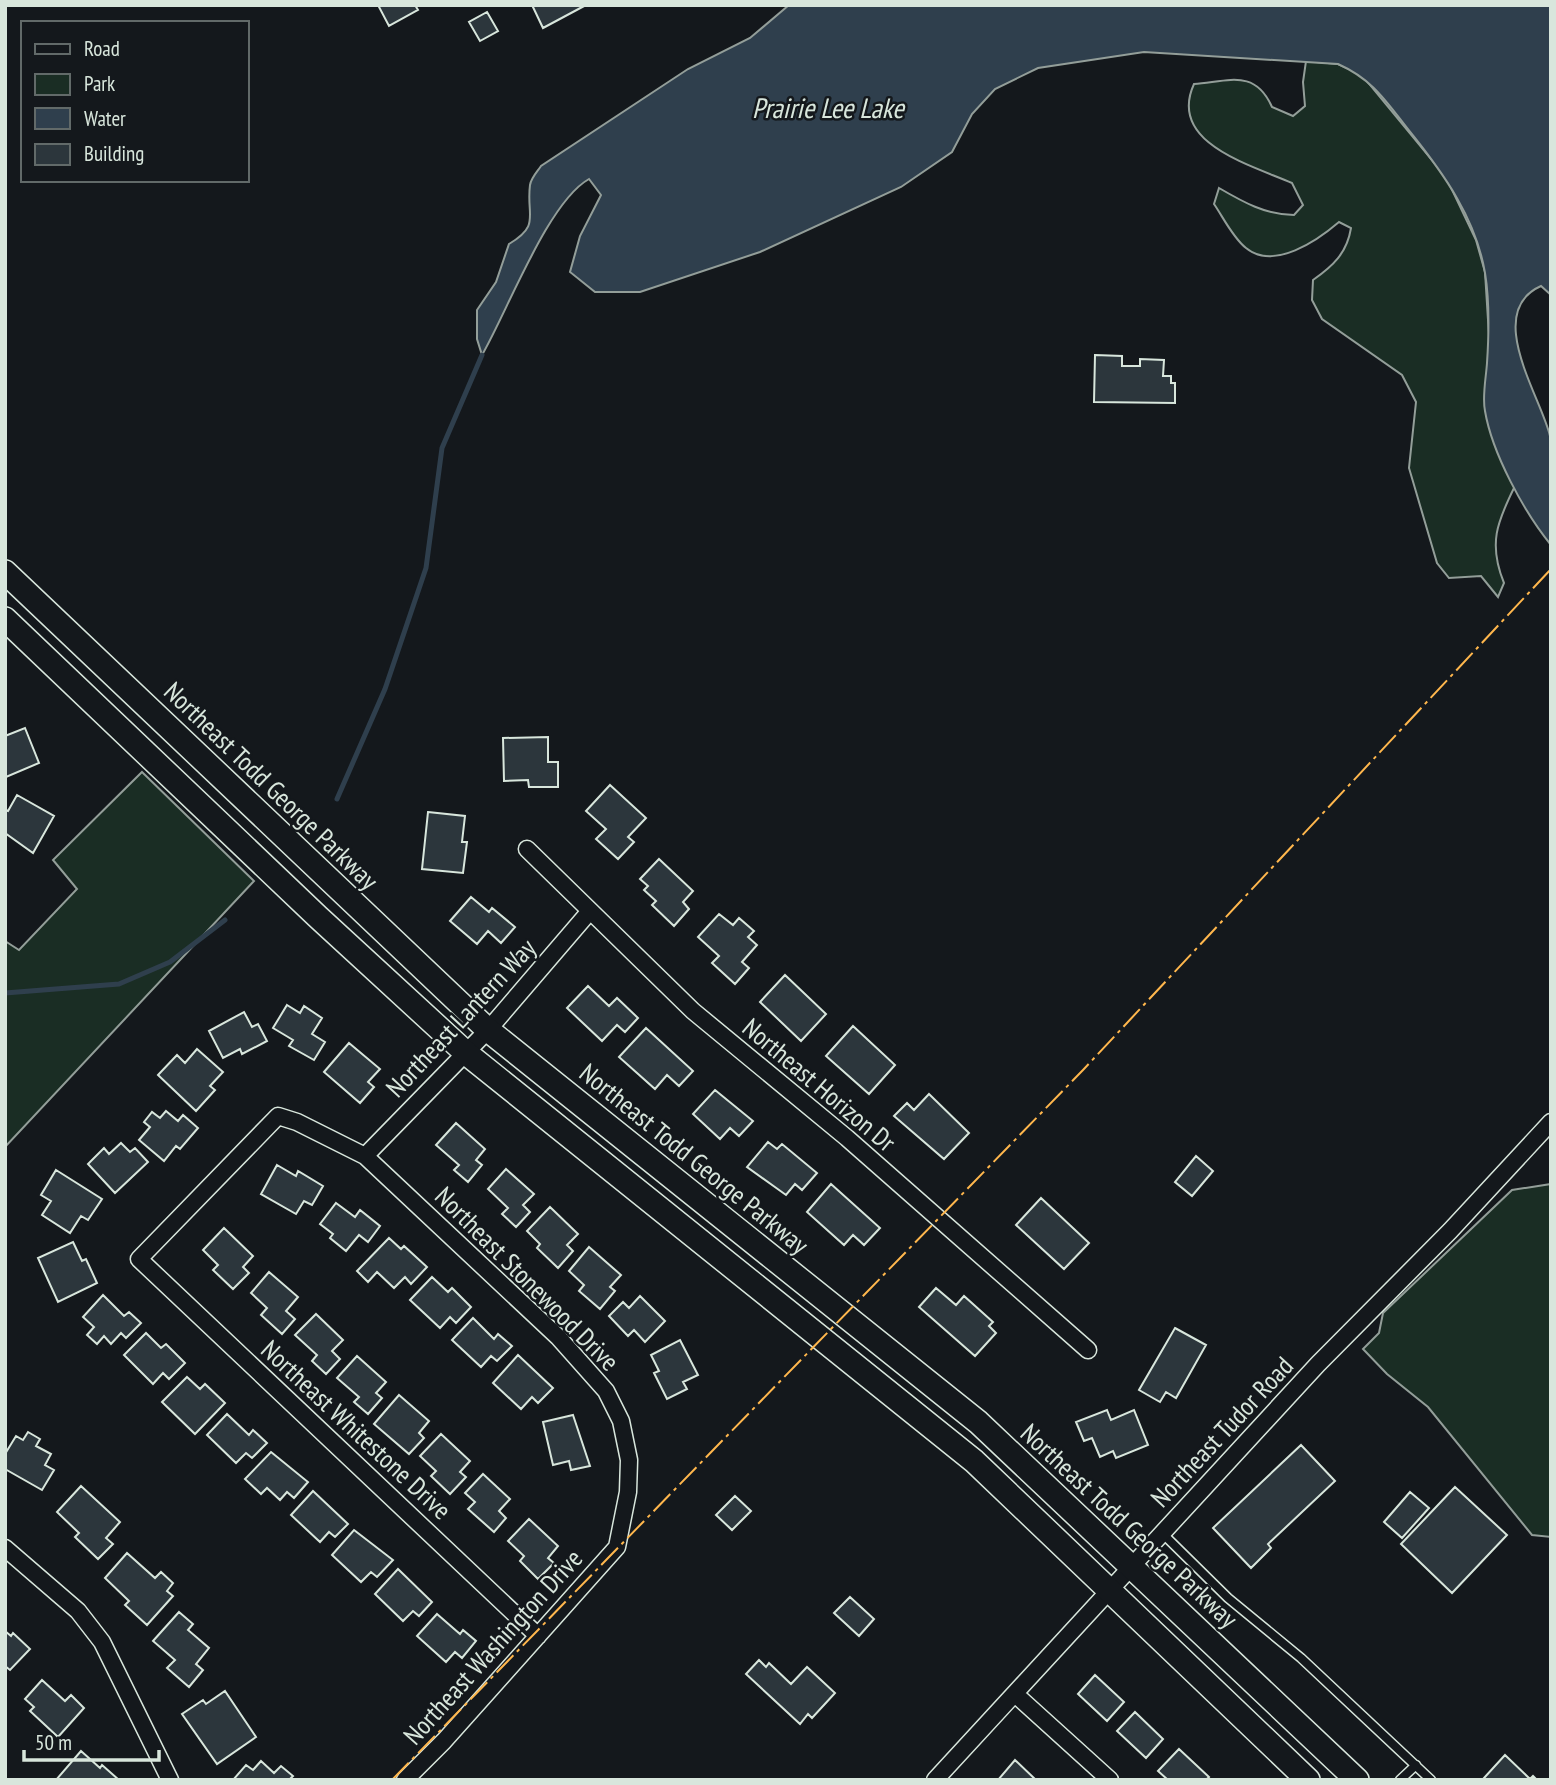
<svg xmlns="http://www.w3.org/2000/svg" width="1556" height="1785" font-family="'PT Sans Narrow',sans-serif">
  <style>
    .green { fill: #1a2d24; stroke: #939e99; stroke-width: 2 }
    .water { fill: #2f3f4d; stroke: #939e99; stroke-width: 2 }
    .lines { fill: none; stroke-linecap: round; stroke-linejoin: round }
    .stream { stroke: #2f3f4d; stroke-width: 5 }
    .building { fill: #2c363c; stroke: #d8e6dc; stroke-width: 2 }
    .lane-casing { stroke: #d8e6dc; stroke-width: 11 }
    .street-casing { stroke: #d8e6dc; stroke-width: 19 }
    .secondary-casing { stroke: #d8e6dc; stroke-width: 26 }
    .lane { stroke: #14181c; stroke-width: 8 }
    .street { stroke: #14181c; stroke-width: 16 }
    .secondary { stroke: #14181c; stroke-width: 23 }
    .power { stroke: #ffb74d; stroke-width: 2; stroke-dasharray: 24 5 3.5 5; stroke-linecap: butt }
    .labels { text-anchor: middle; stroke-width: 5; stroke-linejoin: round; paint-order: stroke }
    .street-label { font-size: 26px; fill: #d8e6dc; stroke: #14181c }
    .water-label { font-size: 28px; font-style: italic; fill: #d8e6dc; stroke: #14181c }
  </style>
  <rect width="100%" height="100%" fill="#14181c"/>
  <path class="green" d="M1306 61 1338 64 1362 75 1446 177 1476 240 1485 272 1496 448 1515 486C1497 522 1488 544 1504 583L1498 597 1481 576 1449 578 1437 563 1409 468 1416 402 1402 375 1322 319 1312 300 1313 280C1333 266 1347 253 1351 228L1339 222C1318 240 1274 271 1246 248 1233 238 1223 217 1214 204L1219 188C1243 202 1266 215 1294 215L1303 205 1292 183C1251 165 1167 143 1194 84 1230 81 1255 69 1272 107L1293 116 1305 106 1303 82Z
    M142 772 254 881 5 1147V941L19 950 77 889 53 860Z
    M1551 1184V1537L1532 1535 1428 1407 1387 1374 1363 1349 1379 1333 1383 1313 1512 1190Z"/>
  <path class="water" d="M789 5H1551V295L1541 286C1483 312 1541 397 1550 436 1556 464 1551 515 1551 545 1524 512 1492 453 1485 411 1482 397 1486 378 1487 363 1489 333 1490 303 1485 273 1476 219 1444 174 1411 133 1387 103 1374 80 1338 64L1144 52 1038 68 995 89 972 114 952 152 901 187 760 252 640 292H595L570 272 580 236 601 195 589 179C548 202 508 310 482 355L477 339V310L496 282 509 244C541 225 526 216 530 185 531 178 537 172 541 166L688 69 750 38Z"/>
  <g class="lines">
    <path class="stream" d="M337 799 385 689 426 568 442 448 482 355
      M5 993 119 984 170 962 225 920"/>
  </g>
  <path class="building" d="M378 5H415L418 10 389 26Z
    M532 5H586L543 28Z
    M487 12 498 31 480 41 469 22Z
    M1095 355 1122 356V366H1140V359L1164 360 1163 376H1171V383H1175V403L1094 402Z
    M25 728 39 763 6 777 5 736Z
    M548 737V762H558V787H529L528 780 504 781 503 738Z
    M610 785 646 818 628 837 634 842 618 859 596 839 606 829 586 811Z
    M17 795 54 816 33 853 5 833V810L8 811Z
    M428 812 465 816 462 842H467L463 873 422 869Z
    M659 859 693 891 683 902 689 909 674 926 652 905 656 901 644 890 648 886 640 879Z
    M471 897 489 912 492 908 515 927 501 943 488 931 477 944 450 921Z
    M719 914 733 925 739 918 754 931 748 937 757 945 742 962 749 968 735 984 712 963 719 956 698 937Z
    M785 975 826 1014 801 1041 760 1002Z
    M588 986 609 1006 617 998 638 1018 625 1032 617 1025 602 1041 567 1008Z
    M287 1005 300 1013 304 1006 322 1018 312 1034 325 1042 314 1060 289 1046 293 1040 273 1028Z
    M244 1012 252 1027 258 1024 267 1041 242 1054 240 1049 223 1058 209 1031Z
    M853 1026 895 1065 869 1094 826 1056Z
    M646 1028 693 1071 679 1086 667 1075 655 1089 619 1057Z
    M349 1043 380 1069 368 1082 374 1087 360 1103 324 1072Z
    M197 1049 223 1072 210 1086 215 1090 196 1111 158 1075 177 1055 185 1063Z
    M715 1090 753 1121 739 1136 730 1128 720 1139 693 1114Z
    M929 1094 969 1133 944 1159 894 1116 907 1103 914 1110Z
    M166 1111 178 1121 183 1115 198 1128 180 1149 176 1146 164 1161 139 1140 150 1127 144 1122 152 1112 160 1118Z
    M456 1123 485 1149 476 1160 482 1165 468 1182 454 1170 459 1165 436 1145Z
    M768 1142 777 1149 782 1144 817 1173 802 1190 795 1184 786 1195 747 1167Z
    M121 1143 130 1152 135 1148 148 1162 115 1193 88 1164 104 1148 109 1154Z
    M1196 1156 1213 1171 1192 1196 1175 1182Z
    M277 1165 296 1176 298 1171 323 1186 312 1205 304 1201 296 1214 261 1194Z
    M506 1169 534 1194 523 1205 530 1212 516 1227 502 1214 508 1208 488 1189Z
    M56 1170 102 1199 88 1220 81 1216 70 1233 42 1215 51 1201 41 1195Z
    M831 1184 880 1228 864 1245 853 1235 844 1245 807 1212Z
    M1041 1198 1089 1243 1064 1269 1016 1225Z
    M336 1203 355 1217 360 1210 380 1226 368 1242 359 1235 346 1251 330 1238 333 1234 320 1224Z
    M550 1207 578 1234 567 1245 573 1251 558 1268 537 1248 540 1244 527 1231Z
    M224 1228 253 1256 243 1267 249 1273 233 1289 213 1270 218 1265 203 1250Z
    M389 1238 401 1249 404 1246 427 1267 411 1284 405 1277 394 1288 377 1272 368 1282 357 1271Z
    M73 1242 82 1261 86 1259 97 1283 58 1302 38 1258Z
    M589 1247 621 1275 610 1287 615 1291 600 1309 579 1291 584 1285 569 1271Z
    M269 1272 298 1297 286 1311 295 1319 282 1334 261 1315 267 1308 251 1293Z
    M432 1277 448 1292 452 1288 471 1307 456 1323 450 1317 440 1328 410 1300Z
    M936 1288 956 1305 964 1296 993 1322 989 1326 996 1333 975 1356 919 1307Z
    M103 1295 124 1316 129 1312 141 1323 126 1338 121 1333 111 1344 104 1336 97 1344 87 1335 94 1327 83 1317Z
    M640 1296 665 1321 645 1342 634 1330 628 1336 609 1316 623 1302 629 1308Z
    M316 1314 343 1340 332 1351 340 1359 326 1374 312 1361 317 1355 295 1335Z
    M473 1318 494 1339 498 1334 512 1346 497 1361 491 1356 481 1367 452 1340Z
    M1175 1328 1206 1345 1176 1398 1166 1392 1160 1402 1139 1390Z
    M146 1333 161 1348 166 1344 185 1363 169 1379 163 1373 153 1384 124 1355Z
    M680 1340 698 1375 683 1382 687 1389 667 1399 654 1373 659 1371 651 1355Z
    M518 1355 553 1388 538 1403 532 1397 521 1409 493 1383Z
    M357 1356 386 1382 376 1393 382 1398 368 1414 354 1402 359 1397 337 1378Z
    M187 1377 200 1389 205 1384 225 1403 195 1434 162 1402Z
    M399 1395 429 1421 419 1433 424 1438 409 1454 374 1424Z
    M1107 1410 1111 1420 1134 1410 1148 1445 1116 1458 1113 1451 1100 1457 1092 1438 1084 1441 1076 1422Z
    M227 1414 249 1435 253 1430 267 1443 252 1458 246 1453 236 1463 207 1435Z
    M573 1415 590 1466 571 1470 569 1461 553 1465 543 1422Z
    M28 1432 40 1439 36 1446 51 1454 45 1465 54 1470 42 1490 5 1469V1454L16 1436 23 1440Z
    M441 1434 470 1461 460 1472 466 1477 450 1494 431 1476 436 1471 420 1456Z
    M1301 1445 1335 1481 1268 1544 1271 1548 1251 1568 1213 1528Z
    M271 1452 308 1482 294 1498 287 1492 280 1500 267 1488 261 1494 245 1479Z
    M483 1474 510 1499 499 1511 506 1518 494 1532 468 1509 475 1502 465 1493Z
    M81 1486 120 1522 106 1538 113 1544 98 1559 75 1537 79 1533 57 1512Z
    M1455 1487 1507 1535 1452 1593 1401 1544Z
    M313 1491 348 1524 335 1537 329 1532 320 1542 291 1515Z
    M1410 1492 1429 1508 1402 1538 1384 1522Z
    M735 1496 751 1511 732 1530 716 1515Z
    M529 1519 558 1546 548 1558 554 1563 538 1579 520 1561 524 1556 508 1541Z
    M354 1530 393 1560 377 1577 371 1572 361 1582 332 1555Z
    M127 1553 155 1578 161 1572 173 1583 167 1591 173 1596 147 1625 125 1605 129 1601 105 1578Z
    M398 1569 432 1602 419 1616 413 1611 403 1621 375 1594Z
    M850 1597 874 1619 859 1636 834 1613Z
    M179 1612 193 1624 188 1630 209 1648 196 1664 203 1670 189 1687 167 1668 175 1660 153 1641Z
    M437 1614 460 1634 463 1630 476 1641 462 1658 455 1652 446 1662 417 1636Z
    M5 1631 11 1636 13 1633 30 1649 10 1670 5 1666Z
    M759 1660 766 1667 769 1663 791 1684 807 1667 835 1693 812 1718 808 1714 800 1724 746 1674Z
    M1095 1675 1124 1702 1107 1721 1078 1694Z
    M42 1680 65 1701 71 1695 84 1708 58 1737 30 1711 34 1707 25 1699Z
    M225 1691 256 1737 217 1764 182 1714 203 1700 206 1704Z
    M1135 1712 1163 1739 1146 1758 1117 1731Z
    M1179 1749 1209 1777 1206 1780H1168L1158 1771Z
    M81 1751 100 1768 102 1765 119 1780H56Z
    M1505 1755 1530 1779 1533 1776 1537 1780H1486L1484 1778Z
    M1015 1760 1036 1780H998Z
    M261 1761 274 1773 281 1766 293 1776 289 1780H233L246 1765 253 1770Z"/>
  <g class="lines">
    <defs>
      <path id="lane" d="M1162 1533 1228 1598 1301 1658 1431 1780
        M1400 1780 1416 1765"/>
      <path id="street" d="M527 849 693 1011 847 1138 1088 1350
        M365 1156 488 1030 590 911
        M5 1548 78 1611 102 1642 170 1780
        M1015 1694 1110 1780
        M405 1780 444 1741 617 1547 628 1492 629 1460 621 1421 606 1391 558 1337 365 1156 297 1122 278 1116 139 1259 538 1636
        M935 1780 1318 1364 1450 1231 1551 1122"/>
      <path id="secondary" d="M5 572 488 1030 978 1422 1357 1780
        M5 619 318 917 466 1053 974 1461 1308 1780"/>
    </defs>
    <use href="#lane" class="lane-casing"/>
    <use href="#street" class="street-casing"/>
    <use href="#secondary" class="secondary-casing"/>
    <use href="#lane" class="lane"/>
    <use href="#street" class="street"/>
    <use href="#secondary" class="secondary"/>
    <path class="power" d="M392 1780 1083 1070 1551 569"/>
  </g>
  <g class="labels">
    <g class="street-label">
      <text transform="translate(271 786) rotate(44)" y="9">Northeast Todd George Parkway</text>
      <text transform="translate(461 1018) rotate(-47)" y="9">Northeast Lantern Way</text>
      <text transform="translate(819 1085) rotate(40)" y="9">Northeast Horizon Dr</text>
      <text transform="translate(694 1159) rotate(39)" y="9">Northeast Todd George Parkway</text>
      <text transform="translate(527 1279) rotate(45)" y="9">Northeast Stonewood Drive</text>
      <text transform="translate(356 1430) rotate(43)" y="9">Northeast Whitestone Drive</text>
      <text transform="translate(1222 1432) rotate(-47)" y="9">Northeast Tudor Road</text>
      <text transform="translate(1129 1526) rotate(43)" y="9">Northeast Todd George Parkway</text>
      <text transform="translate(493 1647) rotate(-48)" y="9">Northeast Washington Drive</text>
    </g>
    <g class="water-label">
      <text x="828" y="118">Prairie Lee Lake</text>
    </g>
  </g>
  <rect width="1556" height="1785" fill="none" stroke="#d8e6dc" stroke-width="14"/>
  <rect x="21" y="21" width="228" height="161" fill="#14181c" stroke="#626a69" stroke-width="2"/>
  <rect x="35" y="44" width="35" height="10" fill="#14181c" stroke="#626a69" stroke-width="2"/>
  <text x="84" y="56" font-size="21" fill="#d8e6dc">Road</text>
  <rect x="35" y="74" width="35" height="21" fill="#1a2d24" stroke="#626a69" stroke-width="2"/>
  <text x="84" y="91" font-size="21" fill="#d8e6dc">Park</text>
  <rect x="35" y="108" width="35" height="21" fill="#2f3f4d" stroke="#626a69" stroke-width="2"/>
  <text x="84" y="126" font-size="21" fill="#d8e6dc">Water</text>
  <rect x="35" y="144" width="35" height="21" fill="#2c363c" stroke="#626a69" stroke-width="2"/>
  <text x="84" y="161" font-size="21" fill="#d8e6dc">Building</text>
  <path d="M24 1750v10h135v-10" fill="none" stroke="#d8e6dc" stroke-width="3.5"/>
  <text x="35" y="1750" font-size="21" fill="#d8e6dc" stroke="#14181c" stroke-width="5" paint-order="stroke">50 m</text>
</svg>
